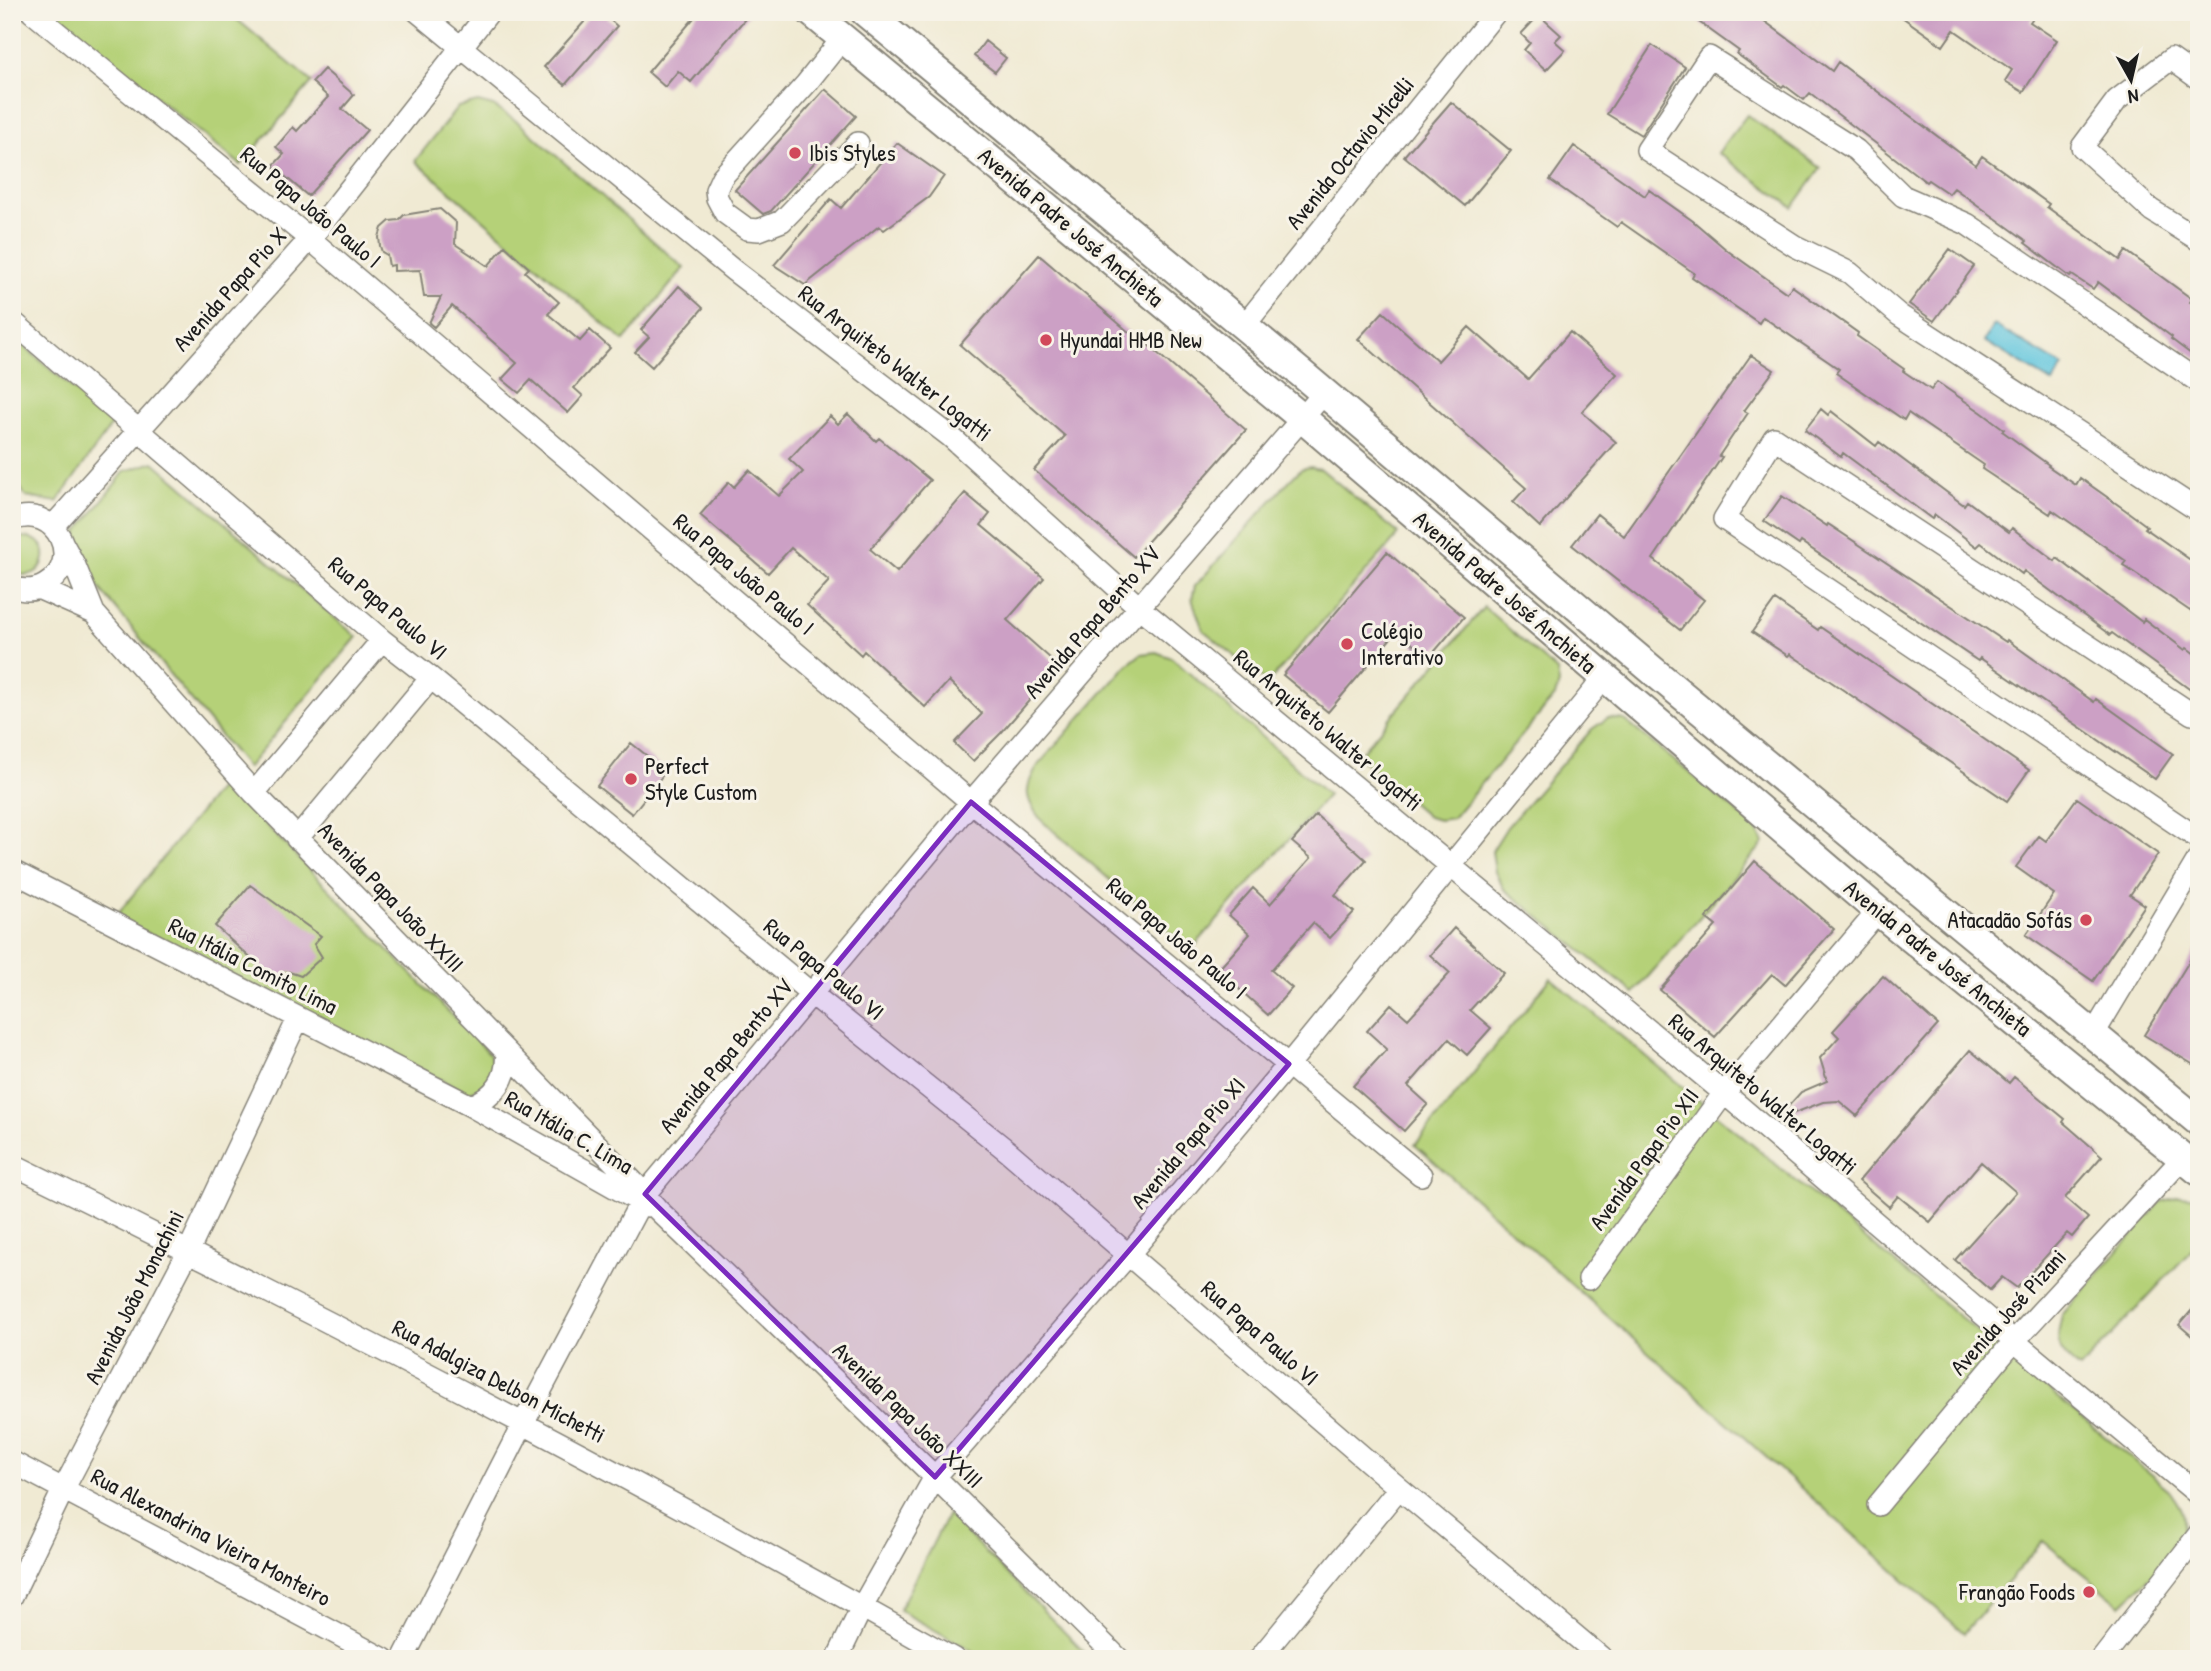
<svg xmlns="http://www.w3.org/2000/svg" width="2211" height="1671" font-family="'Patrick Hand',sans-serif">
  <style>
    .green { fill: #b5d178; stroke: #68764a; stroke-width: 2 }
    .water { fill: #61c6de; stroke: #3e717d; stroke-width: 2 }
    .building { fill: #cca0c5 }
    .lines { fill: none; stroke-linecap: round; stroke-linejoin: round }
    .minor-casing { stroke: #868378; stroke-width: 24 }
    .major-casing { stroke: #868378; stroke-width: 32 }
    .minor { stroke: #fff; stroke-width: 21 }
    .major { stroke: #fff; stroke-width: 28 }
    .marked { fill: #7b2cbf; fill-opacity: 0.2; stroke: #7b2cbf; stroke-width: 5; stroke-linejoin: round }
    .poi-dot { fill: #d1495b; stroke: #f7f3e8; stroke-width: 2.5 }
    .labels { text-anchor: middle; stroke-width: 6; stroke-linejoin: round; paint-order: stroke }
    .poi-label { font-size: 23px; fill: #1c1c1c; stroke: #f7f3e8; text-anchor: start }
    .street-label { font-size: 23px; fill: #1c1c1c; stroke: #f7f3e8 }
  </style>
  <rect width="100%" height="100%" fill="#f7f3e8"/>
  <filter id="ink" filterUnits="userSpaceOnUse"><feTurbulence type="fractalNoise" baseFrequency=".0143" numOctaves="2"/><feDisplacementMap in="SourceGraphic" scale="14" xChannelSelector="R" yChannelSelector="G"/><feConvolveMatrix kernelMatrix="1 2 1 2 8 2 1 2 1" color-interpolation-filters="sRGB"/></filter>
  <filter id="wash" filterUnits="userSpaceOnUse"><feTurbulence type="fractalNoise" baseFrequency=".00686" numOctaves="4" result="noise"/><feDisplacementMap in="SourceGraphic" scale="28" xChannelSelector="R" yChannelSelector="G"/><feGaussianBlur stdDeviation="1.57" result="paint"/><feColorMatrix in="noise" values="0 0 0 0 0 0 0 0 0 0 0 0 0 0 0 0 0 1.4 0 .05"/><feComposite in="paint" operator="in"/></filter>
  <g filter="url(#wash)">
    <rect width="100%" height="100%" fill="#f0ead3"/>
    <path class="green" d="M56 12H228L312 82 241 165 142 86Z
      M478 102 493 106 518 122 684 268 624 341 415 161 458 107Z
      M1747 115 1821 168 1793 207 1718 153Z
      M12 336 113 423 57 502 26 497 12 474Z
      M154 462 357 637 247 768 80 565 73 538 125 471Z
      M1310 467 1321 469 1398 533 1394 540 1268 683 1203 630 1192 599 1195 586 1289 481 1301 469Z
      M23 537C59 538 45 589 12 571V541Z
      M1484 607 1557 671 1559 684 1555 696 1453 818 1439 820 1428 817 1358 756Z
      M1156 652 1172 658 1328 795 1191 950 1042 821C1024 799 1023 788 1039 764L1127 665 1141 654Z
      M1608 718 1624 720 1680 765 1754 826 1764 843 1634 993 1504 889 1495 872 1492 851 1507 827 1592 729Z
      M224 782 490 1054C495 1073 487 1089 467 1093L115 917Z
      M1551 978 2168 1489C2173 1497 2180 1505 2182 1513 2192 1545 2141 1585 2121 1605L2043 1541 1964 1633 1415 1145Z
      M2179 1196 2199 1198V1242L2080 1369C2056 1350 2055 1344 2062 1315L2161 1202Z
      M948 1514 1091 1659H987L899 1610Z"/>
    <path class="water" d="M1994 325 2063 366 2053 383 1984 341Z"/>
    <g id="blocks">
      <path class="building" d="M593 12H601L617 26 565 85 544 67Z
        M699 12H751L691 82 678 71 665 87 648 72Z
        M1685 12H1752L1832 71 1838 62 1976 165 1982 156 2049 204 2047 207 2120 260 2126 251 2192 299 2190 302 2199 308V360L2171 339 2172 337 2098 282 2093 289 2072 275 2070 277 2025 243 2027 241 1954 188 1949 194 1928 180 1926 182 1810 93 1804 100 1784 85 1782 87 1737 54 1739 51Z
        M1895 12H2037L2030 22 2057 40 2023 92 2005 81 2012 70 1954 30 1943 46Z
        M1539 15 1561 35 1555 41 1565 50 1546 70 1524 50 1530 43 1521 34Z
        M985 41 1006 58 995 72 974 56Z
        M1652 45 1685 67 1641 135 1607 114Z
        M324 69 354 95 342 109 367 130 308 196 273 166 284 154 276 147 293 127 297 131 328 97 312 82Z
        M825 89 856 116 771 211 763 214 735 190Z
        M1451 102 1511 151 1465 206 1404 156Z
        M897 143 944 176 929 197 884 230 879 226 805 285 774 265 831 199 841 208Z
        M1574 146 1645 196 1649 190 1693 221 1728 251 1787 293 1792 286 1858 333 1857 336 1904 369 1903 371 1931 390 1937 382 1981 412 2004 429 2002 431 2049 465 2048 466 2076 485 2080 478 2124 509 2147 526 2145 528 2199 566V614L2192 609 2190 611 2123 565 2126 561 2052 510 2050 514 1982 469 1984 465 1908 413 1904 420 1836 373 1839 369 1763 317 1759 323 1692 277 1694 273 1621 222 1617 227 1550 180Z
        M440 209 456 223 455 244 488 266 505 246 529 268 525 272 559 302 548 314 580 341 590 330 610 348 574 388 583 396 568 413 531 380 519 393 502 379 517 363 452 306 434 327 429 323 441 297H424L420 270 394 271V265L389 266 387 255 382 252 380 246 379 237 382 228 390 221 399 220 404 215Z
        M1950 249 1974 266 1934 321 1909 304Z
        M1039 255 1145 346 1147 344 1246 430 1134 557 1034 470 1065 436 960 345Z
        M679 286 703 308 652 367 635 352 649 337 641 330Z
        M1383 312 1438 361 1469 327 1528 379 1570 332 1617 374 1582 412 1616 442 1540 527 1513 502 1526 488 1358 339Z
        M1751 355 1774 370 1744 411 1748 413 1719 456 1722 457 1653 559 1704 600 1680 630 1572 545 1597 514 1624 536Z
        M1821 409 1828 415 1831 411 1876 446 1879 442 1957 500 1964 505 1967 501 2009 532 2012 528 2055 561 2057 558 2142 622 2144 619 2185 650 2187 648 2199 657V696L2112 633 2110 635 2024 571 2022 574 1981 543 1977 547 1935 515 1932 519 1843 453 1841 457 1805 430Z
        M848 414 876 441 879 438 930 480 870 549 897 572 965 493 990 514 981 525 1044 578 1007 620 1059 666 1001 733 973 761 954 743 982 714 949 681 925 707 864 651 861 655 807 605 829 581 791 548 768 573 700 515 729 482 734 487 749 470 779 496 803 472 789 459 830 416 838 424Z
        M1782 496 1827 526 1828 524 2006 642 2007 640 2094 702 2096 699 2173 754 2155 779 1980 658 1978 661 1801 542 1799 545 1764 521Z
        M1387 552 1464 617 1429 658 1397 631 1328 712 1283 675Z
        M1775 600 1818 630 1820 627 2029 770 2007 801 1790 654 1788 656 1752 632Z
        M631 743 666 771 632 814 597 786Z
        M2077 798 2158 854 2130 895 2145 905 2093 981 2026 935 2054 894 2016 867 2039 836 2046 841Z
        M1316 815 1366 860 1335 895 1354 912 1330 938 1313 923 1271 970 1292 988 1268 1015 1218 970 1250 934 1229 915 1253 888 1270 904 1311 858 1292 842Z
        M1755 861 1834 929 1785 985 1772 974 1715 1037 1660 990 1716 926 1706 918Z
        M250 885 321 936 314 944 322 957 301 976 289 972 279 984 215 926Z
        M1454 928 1504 973 1470 1010 1491 1028 1467 1055 1449 1039 1408 1086 1428 1104 1404 1131 1353 1086 1387 1049 1367 1031 1391 1004 1408 1019 1450 973 1430 955Z
        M2199 945V1068L2144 1035Z
        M1883 976 1938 1025 1857 1116 1839 1101 1823 1102 1776 1120 1801 1092 1827 1081 1820 1058 1839 1037 1833 1031Z
        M1970 1050 2009 1083 2014 1077 2065 1119 2063 1122 2102 1156 2065 1198 2088 1218 2072 1237 2067 1233 2017 1288 2002 1277 1990 1290 1955 1260 2016 1192 1981 1162 1930 1222 1898 1196 1889 1207 1859 1181Z
        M2199 1302V1342L2179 1325Z"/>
    </g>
  </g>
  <g filter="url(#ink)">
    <use href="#blocks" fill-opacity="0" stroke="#868378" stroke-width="2"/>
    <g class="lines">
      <defs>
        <path id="minor" d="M32 12 310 239 971 802 1421 1175
          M418 12 733 270 951 437 1140 608 1724 1093 2014 1341 2199 1495
          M842 39 806 84 722 177 716 190 717 198 725 213 747 229 759 230 782 221 858 143
          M2199 79 2171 59 2117 100 2082 147 2151 210 2199 240
          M12 321 382 640 431 678 812 994 1010 1153 1399 1488 1603 1659
          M1244 326 1496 12
          M2199 382 1967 224 1903 196 1856 150 1709 57 1647 150 1795 246 1850 273 1899 315 2199 511
          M12 520C56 502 85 562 45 585 35 591 23 591 12 587
          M53 526 310 239 489 12
          M63 544 75 566 94 613 254 793 645 1194 658 1210 935 1477 1119 1659
          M38 588 94 613
          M2192 714 1774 438 1724 519 2199 839
          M254 793 382 640
          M297 839 431 678
          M12 871 471 1106 648 1206
          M2093 1035 2199 858
          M471 1106C495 1097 509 1077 506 1052
          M12 1164C331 1320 645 1484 954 1659
          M1589 1279 1724 1093 1878 911
          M12 1462 384 1659
          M1878 1505 2014 1341 2183 1158
          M12 1596 64 1488 189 1250 298 1019
          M403 1659 524 1422 645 1194 971 802 1324 393
          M837 1659 862 1607 935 1477 1129 1254 1289 1064 1605 677
          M1259 1659 1399 1488
          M2102 1659 2199 1534"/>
        <path id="major" d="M811 12 1302 418 1878 911 2199 1171
          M865 12 1302 374 1658 675 2199 1122"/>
      </defs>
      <use href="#minor" class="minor-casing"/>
      <use href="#major" class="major-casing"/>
      <use href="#minor" class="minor"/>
      <use href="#major" class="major"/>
    </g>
  </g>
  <path class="marked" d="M971 802 1289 1064 935 1477 645 1194Z"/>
  <g class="poi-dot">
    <circle cx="795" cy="153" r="7"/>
    <circle cx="1046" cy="340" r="7"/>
    <circle cx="1347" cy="644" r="7"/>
    <circle cx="631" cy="779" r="7"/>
    <circle cx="2086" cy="920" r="7"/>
    <circle cx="2089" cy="1592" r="7"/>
  </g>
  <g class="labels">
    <g class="poi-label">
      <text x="809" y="161">Ibis Styles</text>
      <text x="1060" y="348">Hyundai HMB New</text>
      <text x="1361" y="639">Colégio<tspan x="1361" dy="26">Interativo</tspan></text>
      <text x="645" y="774">Perfect<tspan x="645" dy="26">Style Custom</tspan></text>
      <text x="2072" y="928" text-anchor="end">Atacadão Sofás</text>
      <text x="2075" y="1600" text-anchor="end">Frangão Foods</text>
    </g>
    <g class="street-label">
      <text transform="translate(1350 153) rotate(-51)" y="8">Avenida Octavio Micelli</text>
      <text transform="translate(311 207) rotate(40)" y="8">Rua Papa João Paulo I</text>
      <text transform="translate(1071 227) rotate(40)" y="8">Avenida Padre José Anchieta</text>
      <text transform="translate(230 289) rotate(-48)" y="8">Avenida Papa Pio X</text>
      <text transform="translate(895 363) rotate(38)" y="8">Rua Arquiteto Walter Logatti</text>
      <text transform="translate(744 574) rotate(40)" y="8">Rua Papa João Paulo I</text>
      <text transform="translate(1505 592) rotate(41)" y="8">Avenida Padre José Anchieta</text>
      <text transform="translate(388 608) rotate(40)" y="8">Rua Papa Paulo VI</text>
      <text transform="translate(1092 622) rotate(-49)" y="8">Avenida Papa Bento XV</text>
      <text transform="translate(1328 730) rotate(40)" y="8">Rua Arquiteto Walter Logatti</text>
      <text transform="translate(391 897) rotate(46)" y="8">Avenida Papa João XXIII</text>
      <text transform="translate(1177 938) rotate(40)" y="8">Rua Papa João Paulo I</text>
      <text transform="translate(1938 958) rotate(39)" y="8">Avenida Padre José Anchieta</text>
      <text transform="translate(253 966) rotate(27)" y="8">Rua Itália Comito Lima</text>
      <text transform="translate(824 969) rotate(39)" y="8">Rua Papa Paulo VI</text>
      <text transform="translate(726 1056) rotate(-50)" y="8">Avenida Papa Bento XV</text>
      <text transform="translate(1763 1094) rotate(40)" y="8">Rua Arquiteto Walter Logatti</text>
      <text transform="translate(569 1132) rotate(30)" y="8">Rua Itália C. Lima</text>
      <text transform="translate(1188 1143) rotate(-50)" y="8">Avenida Papa Pio XI</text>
      <text transform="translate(1644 1159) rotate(-54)" y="8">Avenida Papa Pio XII</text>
      <text transform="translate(134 1297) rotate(-63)" y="8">Avenida João Monachini</text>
      <text transform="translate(2008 1312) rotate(-48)" y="8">Avenida José Pizani</text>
      <text transform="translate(1260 1333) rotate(41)" y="8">Rua Papa Paulo VI</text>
      <text transform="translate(499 1381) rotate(28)" y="8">Rua Adalgiza Delbon Michetti</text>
      <text transform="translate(908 1415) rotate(44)" y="8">Avenida Papa João XXIII</text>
      <text transform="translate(211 1537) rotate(28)" y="8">Rua Alexandrina Vieira Monteiro</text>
    </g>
  </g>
  <rect width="2211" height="1671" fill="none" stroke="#f7f3e8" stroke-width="42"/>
  <g transform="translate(2131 80) rotate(172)" stroke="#f7f3e8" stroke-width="5" paint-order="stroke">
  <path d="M0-5L12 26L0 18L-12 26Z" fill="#1c1c1c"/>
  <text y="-10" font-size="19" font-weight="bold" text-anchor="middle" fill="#1c1c1c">N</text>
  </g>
</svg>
